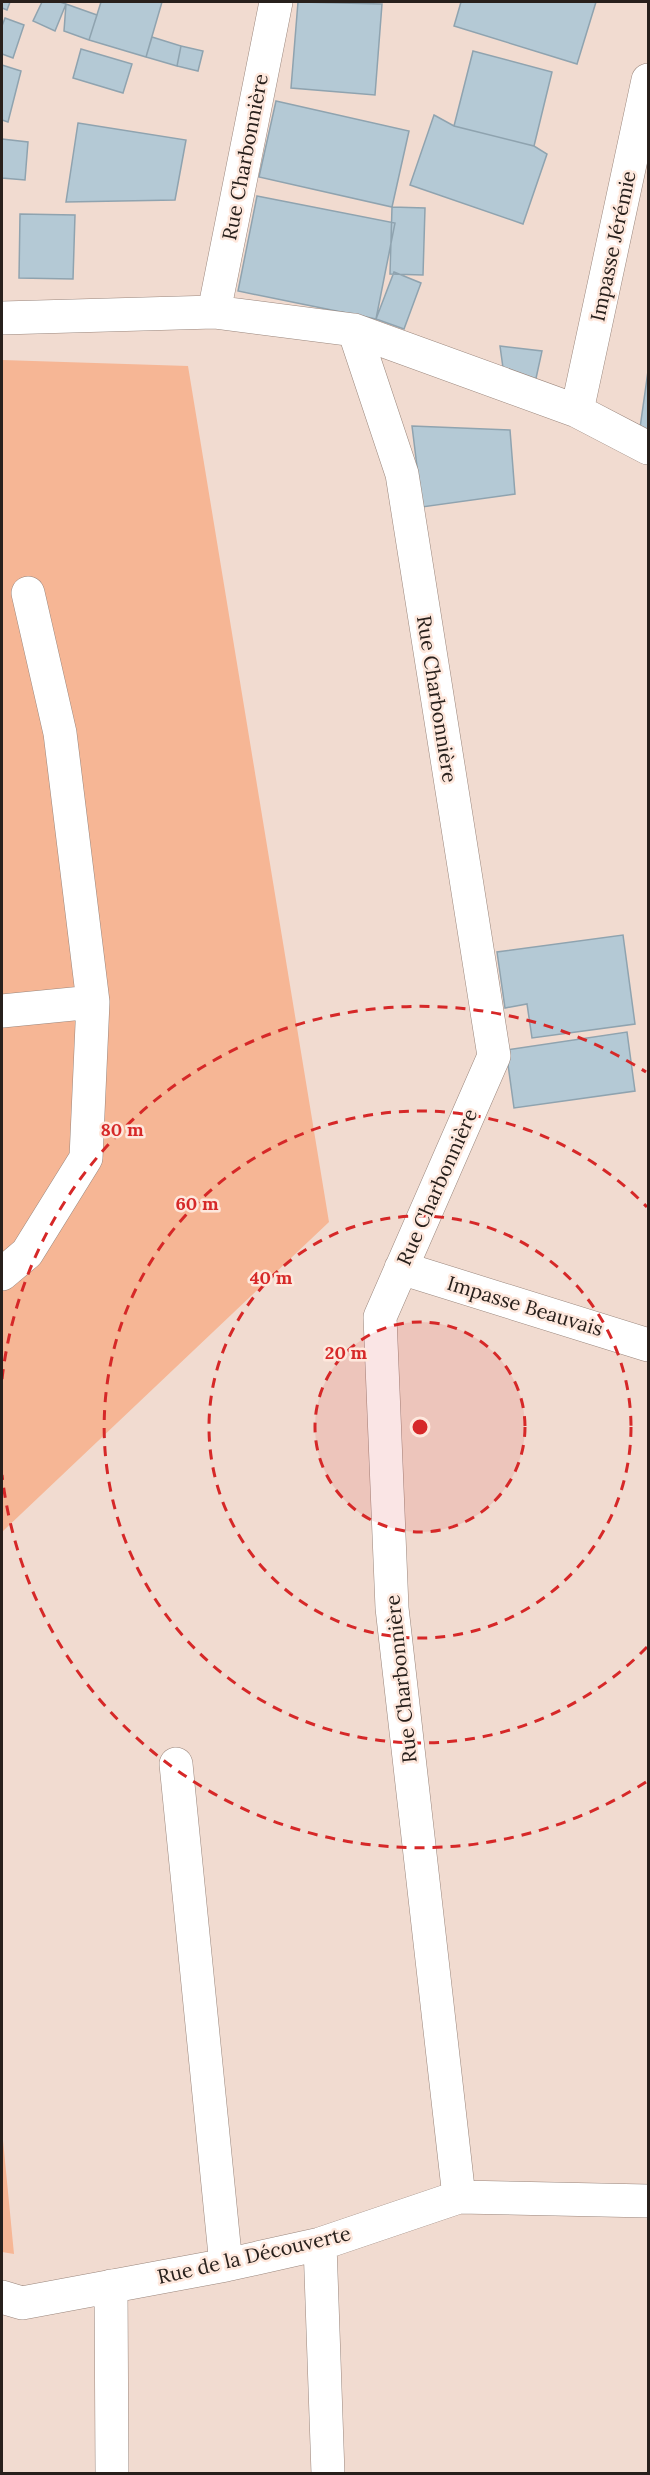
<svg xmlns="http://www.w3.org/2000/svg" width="650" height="2475" font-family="Lora,serif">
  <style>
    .green { fill: #f6b695 }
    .building { fill: #b4c9d5; stroke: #8fa3af; stroke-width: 1.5 }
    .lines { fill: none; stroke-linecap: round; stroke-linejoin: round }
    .minor-casing { stroke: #9a867c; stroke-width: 34 }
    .minor { stroke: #fff; stroke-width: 33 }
    .ring { fill: none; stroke: #d62828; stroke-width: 3; stroke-dasharray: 10 8 }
    .labels { text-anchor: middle; stroke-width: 5; stroke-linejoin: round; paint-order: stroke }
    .street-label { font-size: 20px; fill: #28201c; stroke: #fee8dd }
    .centre { fill: #d62828; stroke: #fee8dd; stroke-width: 3 }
    .ring-label { font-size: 18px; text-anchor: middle; font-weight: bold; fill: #d62828; stroke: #fee8dd; stroke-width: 5; stroke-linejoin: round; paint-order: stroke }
  </style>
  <rect width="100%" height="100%" fill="#f1dbd0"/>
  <path class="green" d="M2 360 188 366 329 1222 2 1532Z
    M2 2130 14 2254 2 2252Z"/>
  <path class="building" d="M2 2H10L7 10 2 8Z
    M42 2H60L66 4 55 31 33 21Z
    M101 2H162L146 57 89 40Z
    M298 2 382 4 375 95 291 88Z
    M461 2H596L577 64 454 26Z
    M66 4 97 15 89 40 64 31Z
    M5 18 24 25 13 58 2 54V26Z
    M152 37 181 46 177 66 146 57Z
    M181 46 203 51 198 71 177 66Z
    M81 49 132 64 123 93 73 78Z
    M473 51 552 72 534 146 454 126Z
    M2 65 21 71 8 122 2 120Z
    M276 101 409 131 392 207 259 177Z
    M434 115 454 126 534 146 547 154 523 224 410 185Z
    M78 123 186 140 175 200 66 202Z
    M2 139 28 142 25 180 2 178Z
    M257 196 395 223 376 319 238 291Z
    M392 207 425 208 423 275 390 274Z
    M20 214 75 215 73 279 19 278Z
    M394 272 421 283 404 329 376 319Z
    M500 346 542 351 535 383 504 375Z
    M648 371V430L640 428Z
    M412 426 510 430 515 494 422 507Z
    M623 935 635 1024 532 1038 527 1004 505 1008 497 952Z
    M627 1032 635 1091 514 1108 506 1050Z"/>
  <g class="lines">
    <defs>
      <path id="minor" d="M214 312 276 2
        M2 318 214 312 354 330 577 411 648 448
        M354 330 402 474 494 1056 380 1317 392 1608 459 2197
        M577 411 648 80
        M2 1011 93 1002
        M401 1268 648 1345
        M2 1274 27 1253 86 1158 93 1002 60 733 28 593
        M176 1764 226 2265
        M320 2244 328 2474
        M111 2286 112 2474
        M2 2297 22 2303 226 2265 320 2244 459 2197 648 2201"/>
    </defs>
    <use href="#minor" class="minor-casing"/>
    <use href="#minor" class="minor"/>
  </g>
  <circle cx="420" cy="1427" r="105" fill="#d62828" fill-opacity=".12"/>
  <g class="ring">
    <circle cx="420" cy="1427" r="105"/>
    <circle cx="420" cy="1427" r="211"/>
    <path d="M647 1647A316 316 0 1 1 647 1207"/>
    <path d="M646 1782A421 421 0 0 1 2 1475M2 1379A421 421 0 0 1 646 1072"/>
  </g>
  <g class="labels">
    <g class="street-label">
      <text transform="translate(245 157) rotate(-79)" y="7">Rue Charbonnière</text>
      <text transform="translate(613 246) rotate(-78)" y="7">Impasse Jérémie</text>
      <text transform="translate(437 699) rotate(81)" y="7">Rue Charbonnière</text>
      <text transform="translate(437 1187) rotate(-66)" y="7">Rue Charbonnière</text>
      <text transform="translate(525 1306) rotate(17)" y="7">Impasse Beauvais</text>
      <text transform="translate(401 1679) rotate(-96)" y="7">Rue Charbonnière</text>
      <text transform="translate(254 2255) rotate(-13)" y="7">Rue de la Découverte</text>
    </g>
  </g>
  <circle cx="420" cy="1427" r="9" class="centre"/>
  <g class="ring-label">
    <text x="122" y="1136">80 m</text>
    <text x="197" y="1210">60 m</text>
    <text x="271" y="1284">40 m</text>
    <text x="346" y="1359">20 m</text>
  </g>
  <rect width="650" height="2475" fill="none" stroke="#28201c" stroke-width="6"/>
</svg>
